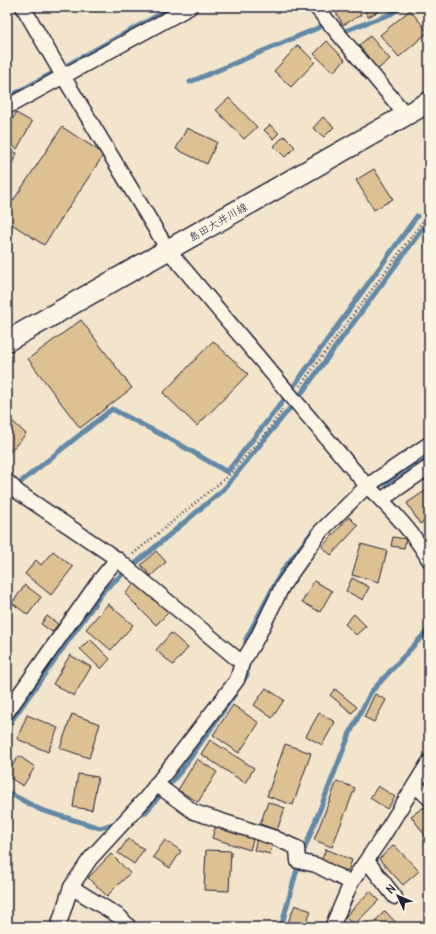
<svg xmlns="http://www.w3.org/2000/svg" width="436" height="934" font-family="Delius,'Klee One',sans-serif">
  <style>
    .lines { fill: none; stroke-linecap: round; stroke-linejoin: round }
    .stream { stroke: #6289a7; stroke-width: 5 }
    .building { fill: #dec192; stroke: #22223b }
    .minor-casing { stroke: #22223b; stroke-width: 17 }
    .secondary-casing { stroke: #22223b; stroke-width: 23 }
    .path { stroke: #22223b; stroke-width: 2.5; stroke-dasharray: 1 3; stroke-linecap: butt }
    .minor { stroke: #fcf5e5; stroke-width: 14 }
    .secondary { stroke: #fcf5e5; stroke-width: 20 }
    .labels { text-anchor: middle; stroke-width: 3; stroke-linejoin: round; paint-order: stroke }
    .street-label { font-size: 11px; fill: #22223b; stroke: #fcf5e5 }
  </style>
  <rect width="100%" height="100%" fill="#f3e5cc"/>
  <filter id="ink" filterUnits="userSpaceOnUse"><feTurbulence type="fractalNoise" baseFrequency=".025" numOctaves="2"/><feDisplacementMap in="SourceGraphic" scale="8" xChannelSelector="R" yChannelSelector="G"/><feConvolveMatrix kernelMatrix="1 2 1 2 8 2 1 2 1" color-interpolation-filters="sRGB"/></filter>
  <g filter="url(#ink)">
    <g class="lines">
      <path class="stream" d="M347 30 391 14 401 7
        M190 82 320 27
        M7 98 173 7
        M375 486 386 483 429 454
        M7 501 22 481 112 409 172 440 227 472 283 401 417 216
        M246 650V639L282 571 313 531
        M241 684 247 675V664
        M7 727 105 589 224 489 295 402 429 220
        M7 792 41 810 100 828 118 822
        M135 816 146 812 181 771 235 694
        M302 855 350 733 371 692 429 629
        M281 927 299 862"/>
    </g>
    <path class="building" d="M333 7H357L361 15 343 25Z
      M363 7H386L368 17Z
      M410 10 428 32 399 57 380 35Z
      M370 36 390 59 377 70 357 47Z
      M327 41 345 60 333 72 314 54Z
      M298 45 315 62 291 87 274 71Z
      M229 98 257 127 244 139 216 110Z
      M16 113 32 122 17 149 7 143V129Z
      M323 117 334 127 324 137 313 128Z
      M270 125 279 133 273 139 264 130Z
      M62 127 104 154 44 245 7 221V210Z
      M187 128 217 142 207 164 176 149Z
      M284 136 295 147 285 157 274 146Z
      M7 149 17 153 7 174Z
      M374 169 393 199 374 210 356 180Z
      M81 320 132 388 80 428 28 359Z
      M213 341 248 374 197 426 163 393Z
      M7 416 26 434 7 455Z
      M428 489 429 518 420 524 407 503Z
      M349 517 358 526 331 555 322 547Z
      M393 537 406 539 404 548 391 546Z
      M361 544 387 551 379 582 352 575Z
      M53 551 73 567 51 595 25 574 36 560 41 565Z
      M156 551 166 562 151 576 141 565Z
      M352 578 369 587 363 600 346 591Z
      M137 581 169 612 156 625 125 594Z
      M314 581 332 591 320 612 302 602Z
      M25 585 41 597 28 615 12 603Z
      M108 604 133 625 111 650 86 629Z
      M354 614 366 626 356 635 345 624Z
      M47 616 58 624 52 632 41 624Z
      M171 633 188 648 173 665 156 650Z
      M90 639 110 659 101 669 80 649Z
      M70 655 91 667 74 696 53 684Z
      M266 688 284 700 272 718 254 705Z
      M335 689 357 707 352 713 330 695Z
      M375 694 386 700 374 722 364 717Z
      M233 705 259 723 239 753 213 735Z
      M319 713 335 722 322 745 306 736Z
      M72 714 100 724 89 758 60 748Z
      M27 715 58 728 48 752 17 739Z
      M210 740 254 768 245 783 201 754Z
      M285 744 311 753 293 805 267 796Z
      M19 756 35 767 23 786 7 776V773Z
      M197 759 217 772 198 802 178 790Z
      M78 774 98 777 92 810 73 807Z
      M337 781 355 788 332 847 314 840Z
      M378 786 395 797 387 809 370 798Z
      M268 802 285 808 277 830 260 824Z
      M424 807 429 814V841L411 816Z
      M216 825 254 836 250 850 212 838Z
      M257 838 273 843 270 854 254 850Z
      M128 839 144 849 134 864 118 853Z
      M165 840 181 851 170 868 153 857Z
      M394 845 419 871 403 885 379 859Z
      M326 849 352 860 348 871 321 861Z
      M206 850 231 851 229 891 204 890Z
      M111 854 130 873 107 896 88 878Z
      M370 891 379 900 354 925 345 917Z
      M295 905 311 911 304 927H286Z
      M385 911 400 927H375L372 924Z
      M425 921 429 927H418Z"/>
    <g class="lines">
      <defs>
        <path id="minor" d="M23 7 63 76 168 250 367 486C388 506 415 534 429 560
          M316 7 406 115
          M7 107 190 7
          M7 481 18 492 117 559 242 663
          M381 500 429 467
          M7 712 99 581 117 559
          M156 784 194 812 275 838 297 848 298 861 316 865 351 883
          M415 785 429 798
          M367 861 395 897
          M71 887 120 917 129 927
          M58 927 71 887 90 859 146 798 237 680 242 663 257 638 283 585 321 531 367 486 429 444
          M332 927 351 883 383 836 429 762"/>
        <path id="secondary" d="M7 341 429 102"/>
      </defs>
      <use href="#minor" class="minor-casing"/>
      <use href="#secondary" class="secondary-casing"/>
      <path class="path" d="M300 386 429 213
        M133 554 228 476 267 432 283 409"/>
      <use href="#minor" class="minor"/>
      <use href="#secondary" class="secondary"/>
    </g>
  </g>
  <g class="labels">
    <g class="street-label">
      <text transform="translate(218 222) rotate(-30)" y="4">島田大井川線</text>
    </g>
  </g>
  <rect width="436" height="934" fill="none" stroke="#fcf5e5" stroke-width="24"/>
  <rect x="12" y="12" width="412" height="910" fill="none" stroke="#22223b" stroke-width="1.5" filter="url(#ink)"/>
  <g transform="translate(398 896) rotate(314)" stroke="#fcf5e5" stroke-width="3" paint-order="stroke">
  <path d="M0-3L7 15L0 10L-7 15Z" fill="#22223b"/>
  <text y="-6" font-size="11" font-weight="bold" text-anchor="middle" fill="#22223b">N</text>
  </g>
</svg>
